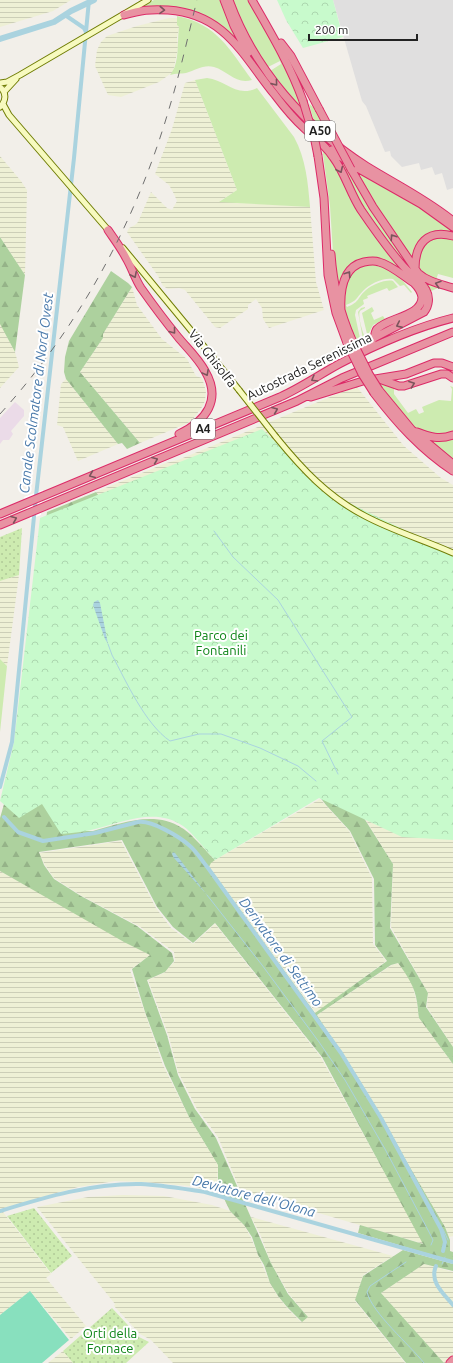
<svg xmlns="http://www.w3.org/2000/svg" width="453" height="1363" font-family="Ubuntu,sans-serif">
  <style>
    .residential { fill: #e0dfdf }
    .industrial { fill: #ebdbe8 }
    .farmland { fill: url(#farmland-rules) }
    .grass { fill: #cdebb0 }
    .forest { fill: url(#forest-firs) }
    .park { fill: url(#park-crowns) }
    .garden { fill: url(#garden-dots) }
    .pitch { fill: #88e0be }
    .water { fill: url(#water-rules) }
    .pier { fill: #fff }
    .lines { fill: none; stroke-linecap: round; stroke-linejoin: round }
    .stream { stroke: #aad3df; stroke-width: 1 }
    .canal { stroke: #aad3df; stroke-width: 4 }
    .river { stroke: #aad3df; stroke-width: 6 }
    .secondary-casing { stroke: #707d05; stroke-width: 7 }
    .highway-casing { stroke: #dc2a67; stroke-width: 9 }
    .secondary { stroke: #f7fabf; stroke-width: 5 }
    .highway { stroke: #e892a2; stroke-width: 7 }
    .rail { stroke: #707070; stroke-width: 1; stroke-dasharray: 8 8; stroke-linecap: butt }
    .secondary-bridge-casing { stroke: #707d05; stroke-width: 7; stroke-linecap: butt }
    .highway-bridge-casing { stroke: #dc2a67; stroke-width: 9; stroke-linecap: butt }
    .secondary-bridge { stroke: #f7fabf; stroke-width: 5 }
    .highway-bridge { stroke: #e892a2; stroke-width: 7 }
    .oneway { stroke: #7b545c }
    .labels { text-anchor: middle; stroke-width: 4; stroke-linejoin: round; paint-order: stroke }
    .shield { fill: #fff; stroke: #646464; stroke-width: 1 }
    .shield-label { font-size: 12px; font-weight: bold; fill: #222 }
    .street-label { font-size: 13px; fill: #222; stroke: #fff }
    .park-label { font-size: 13px; fill: #0c8416; stroke: #fff }
    .water-label { font-size: 14px; font-style: italic; fill: #4a7aab; stroke: #fff }
  </style>
  <defs>
    <pattern id="farmland-rules" width="6" height="5" patternUnits="userSpaceOnUse"><rect width="6" height="5" fill="#eef0d5"/><path d="M0 2.5h6" fill="none" stroke="#ccceb7"/></pattern>
    <pattern id="forest-firs" width="22" height="20" patternUnits="userSpaceOnUse"><rect width="22" height="20" fill="#add19e"/><path d="M5 1l3.5 6h-7zM16 11l3.5 6h-7z" fill="#95b388"/></pattern>
    <pattern id="park-crowns" width="20" height="18" patternUnits="userSpaceOnUse"><rect width="20" height="18" fill="#c8facc"/><path d="M2 6a3 3 0 1 1 6 0M12 15a3 3 0 1 1 6 0" fill="none" stroke="#acd6af"/></pattern>
    <pattern id="garden-dots" width="8" height="8" patternUnits="userSpaceOnUse"><rect width="8" height="8" fill="#cdebb0"/><path d="M2 2h.1M6 6h.1" fill="none" stroke="#b0c997" stroke-width="1.8" stroke-linecap="round"/></pattern>
    <pattern id="water-rules" width="6" height="5" patternUnits="userSpaceOnUse"><rect width="6" height="5" fill="#aad3df"/><path d="M0 2.5h6" fill="none" stroke="#92b5bf"/></pattern>
  </defs>
  <rect width="100%" height="100%" fill="#f2efe9"/>
  <path class="residential" d="M333 0H453V188L447 190 442 173 435 175 432 167 421 170 419 163 402 167 391 156 390 151 385 152 366 106 362 101Z"/>
  <path class="industrial" d="M15 402 24 410V416L11 431 13 434 9 440H3L0 444V418Z"/>
  <path class="farmland" d="M0 0H71L53 11 0 27Z
    M169 18H177V25L179 27 177 38 178 46 177 53 173 72 159 82 121 97 108 95 95 66 97 50 101 42 107 36 137 26Z
    M195 80 237 190 220 201 310 207 316 282 324 310 269 328 263 319 262 308 256 299 248 305V309L220 328 215 327 185 290 179 288 168 289 163 286 158 276 127 232 129 228 135 225 138 222 151 192 167 208 172 210 177 201 174 194 169 185 155 174 172 129 185 83Z
    M0 156 21 181 27 190 25 275 0 237Z
    M132 287 137 305 162 339 187 359 196 376 202 378 206 391 205 401 202 407 193 419 188 423 140 443 80 372 103 338V334Z
    M0 323 15 352 19 367 0 388Z
    M66 379 118 444 78 461 63 427 57 425 61 384Z
    M357 387 404 446 441 478 453 485V718L143 556 96 492 166 463 178 460 342 392Z
    M19 575 7 666 0 659V581Z
    M320 799 349 831 372 878 373 944 386 961 316 1013 209 867 211 862 215 860Z
    M359 809 453 814V1047L427 1007 428 993 391 927 393 864Z
    M121 841 156 908 171 928 193 944 215 924 320 1056 424 1244 240 1190 218 1137 197 1109 178 1072 169 1037 148 980 164 973 175 961 174 952 139 926 82 896 54 878 45 865 39 853Z
    M0 871 150 955 130 970 163 1065 189 1117 218 1165 217 1191 190 1186 144 1182 115 1181 78 1187 0 1209Z
    M398 963 411 980 417 1003 419 1018 453 1064V1236L449 1237 445 1227 408 1164 382 1117 317 1015 392 965Z
    M123 1195 164 1196 212 1205 230 1211 244 1225 251 1238 270 1283 277 1295 287 1308 301 1322 308 1317 289 1294 271 1263 260 1234 251 1217 393 1256 363 1275 355 1301 405 1363H173L151 1340 140 1334 114 1306 115 1304 37 1207 88 1197Z
    M3 1212 51 1274 46 1278 86 1326 71 1339 30 1291 0 1315V1213Z
    M424 1264 453 1272V1355L447 1363H444L381 1293Z
    M63 1351 73 1363H48Z"/>
  <path class="grass" d="M154 0H221L231 26 242 48 212 20 142 7Z
    M233 0H248C268 35 290 70 302 109L270 71 281 64 280 61 268 67C253 47 242 24 233 0Z
    M177 16C217 24 230 50 252 80 236 85 228 71 214 67 204 64 196 70 186 73 181 74 176 73 170 75 180 64 177 41 179 27L177 25Z
    M207 78C226 80 236 98 257 88L294 137C306 159 308 183 310 207L219 202 237 190 195 80Z
    M309 104 318 110 330 134 314 121Z
    M322 147 332 158 349 192 427 299 422 309 425 297 388 264 358 262 339 290 334 268 330 206Z
    M339 159 346 164 423 281 438 288 429 292 412 274 365 213Z
    M353 168 404 196 453 229V234L435 233 413 260 395 236Z
    M435 237 453 238V278L438 274 436 280C415 270 416 269 421 247Z
    M369 263 385 266 403 281 412 292 411 293 404 285 400 286 393 279C384 277 369 284 363 291 356 298 357 301 346 305L347 307C360 302 357 298 366 290 372 285 386 279 393 281L398 287 389 291 387 288 367 296 368 298 363 300 364 304 356 310 355 315 361 343 358 349 343 307 345 286 353 269Z
    M365 307V308C364 309 361 310 360 311 357 316 364 337 367 341L364 345 358 312 361 308Z
    M372 307 374 311 371 313 374 320 383 316 385 319 373 325 369 333 367 334 362 313Z
    M380 382 394 388V394L408 413 416 409 419 414 424 412 422 407 439 400 451 401 452 389 450 386 453 387V433L442 436 418 430 414 427 377 383Z
    M422 436 453 437V462Z
    M0 659 7 666 0 732Z"/>
  <path class="forest" d="M0 237 25 275 15 352 0 324Z
    M111 271 128 283 132 287 103 334V338L80 372 140 443 127 449 122 443 118 444 66 379 64 372 65 357 69 341Z
    M96 492 143 556 357 807 393 864 390 928 428 993 426 1007 453 1047V1064L419 1018C418 1013 418 1008 417 1002 415 987 407 975 398 963L391 965 317 1015 382 1117 408 1164 445 1227 450 1240V1251L453 1252V1261L358 1233 360 1225 423 1244 322 1057 215 923 193 943 173 927 157 907 122 840 39 852 44 865 54 879 81 896 137 926 172 953 174 961 165 972 147 980 167 1035 178 1075 195 1109 216 1138 271 1263 288 1294 308 1317 302 1322 287 1307 278 1296 270 1283 264 1265 258 1255 252 1237 244 1225 230 1211 218 1186V1165L189 1117 165 1066 145 1012 132 969 150 955 124 942 0 871V818L15 766 87 831H93C121 823 155 810 182 828 191 833 206 851 215 860L211 863 209 867 315 1013 387 961 375 945 374 879 350 831 326 805 311 786 43 549 47 512Z
    M403 1250 453 1264V1271L424 1264 381 1293 444 1363H406L355 1300 363 1276Z"/>
  <path class="park" d="M277 0H333L343 37 303 48 286 20Z
    M262 429 327 492 453 554V840L402 837 319 798 215 860C206 851 193 833 183 826 156 807 123 822 95 829 84 832 72 833 61 834L42 804 19 818 0 801 14 742 40 518Z"/>
  <path class="garden" d="M22 528 19 575 0 581V537Z
    M34 1208 72 1256 51 1273 7 1216Z
    M112 1308 139 1337 149 1342 126 1363H73L63 1351Z"/>
  <path class="pitch" d="M30 1291 69 1340 42 1363H0V1315Z"/>
  <path class="water" d="M98 600 100 603 108 644 105 639 93 605 94 602Z
    M173 852 175 853 207 895 174 858 172 854Z"/>
  <path class="pier" d="M43 490 41 515 30 519 24 497Z"/>
  <g class="lines">
    <path class="stream" d="M214 531 233 557 278 600 352 717 322 741 338 774
      M108 644 112 655C126 681 145 724 170 741L199 734H221L260 748 298 766 316 781
      M207 895 262 965 319 1042 345 1080 385 1149 429 1232 433 1240 431 1245
      M441 1229H443L448 1240
      M406 1262 370 1286 367 1292C372 1313 410 1345 424 1363
      M442 1264 445 1257"/>
    <path class="canal" d="M65 15 84 28 86 32
      M0 787 12 742 36 496 74 158 89 0
      M4 817 18 832 43 841 95 833 138 822C152 820 180 837 190 846 197 852 202 861 208 868L341 1053 381 1118 441 1229 445 1242 443 1251
      M0 1211C46 1197 92 1183 141 1184 162 1185 184 1189 205 1192L453 1262
      M436 1266C429 1282 444 1294 453 1305"/>
    <path class="river" d="M0 39 54 22 71 11 94 0"/>
    <defs>
      <path id="secondary" d="M0 83 7 82 20 75 148 0
        M0 87C7 93 6 101 0 107
        M4 92 16 79
        M3 104 9 115 109 231
        M123 248 194 334 239 390
        M276 437C302 469 328 497 365 516 393 531 424 540 453 553"/>
      <path id="highway" d="M224 0 234 26 248 53
        M229 0C254 69 305 127 366 166 395 184 426 199 453 221
        M252 0C271 33 290 65 303 101
        M124 15C141 10 150 9 168 10 226 14 243 56 275 95 284 107 294 119 305 129 315 138 326 146 333 157 345 173 350 193 361 210 374 229 388 249 403 266 410 274 421 280 426 290 430 297 429 306 424 312L374 338 360 354
        M281 43 291 56 319 109
        M332 150 352 165 421 204 453 227
        M318 156 324 198 328 275 336 313 347 343
        M351 169 373 207 418 273C428 282 441 284 453 288
        M108 230C114 239 121 248 126 258 132 268 135 279 141 288 153 305 165 321 178 337 187 348 198 358 205 371 222 400 206 421 179 434
        M331 254C333 283 340 313 352 340
        M415 269C415 244 427 229 453 236
        M341 311C340 293 342 267 364 262 369 261 374 260 379 262 391 265 403 276 414 283 418 287 421 291 422 297 422 317 388 317 377 329 375 331 375 335 374 338
        M379 379 399 386H404L441 374H447L453 378
        M379 390 412 430 453 464
        M374 393C397 423 421 450 453 471
        M311 397 363 381 406 374 434 363H442L453 367
        M417 432C429 437 440 440 453 435
        M0 514 280 397C300 388 319 375 339 364 375 345 413 328 453 318
        M0 525 297 401 342 378 453 332
        M450 1363 453 1360"/>
    </defs>
    <use href="#secondary" class="secondary-casing"/>
    <use href="#highway" class="highway-casing"/>
    <use href="#secondary" class="secondary"/>
    <use href="#highway" class="highway"/>
    <path class="rail" d="M0 414C79 327 136 222 169 109 180 73 188 36 197 0"/>
    <defs>
      <path id="secondary-bridge" d="M239 390 276 437"/>
      <path id="highway-bridge" d="M303 101 315 141 318 156
        M319 109 351 169
        M352 340 369 374 379 390
        M347 343 362 374 374 393"/>
    </defs>
    <use href="#secondary-bridge" class="secondary-bridge-casing"/>
    <use href="#highway-bridge" class="highway-bridge-casing"/>
    <use href="#secondary-bridge" class="secondary-bridge"/>
    <use href="#highway-bridge" class="highway-bridge"/>
  </g>
  <defs><path id="oneway-chevron" d="M-2-3.5L2.5 0L-2 3.5" fill="none" stroke-width="1.6" stroke-linecap="round" stroke-linejoin="round"/></defs>
  <g class="oneway">
    <use href="#oneway-chevron" transform="translate(162 10) rotate(3)"/>
    <use href="#oneway-chevron" transform="translate(275 83) rotate(51)"/>
    <use href="#oneway-chevron" transform="translate(340 170) rotate(65)"/>
    <use href="#oneway-chevron" transform="translate(393 237) rotate(-124)"/>
    <use href="#oneway-chevron" transform="translate(348 274) rotate(-56)"/>
    <use href="#oneway-chevron" transform="translate(134 275) rotate(64)"/>
    <use href="#oneway-chevron" transform="translate(438 284) rotate(-163)"/>
    <use href="#oneway-chevron" transform="translate(399 325) rotate(156)"/>
    <use href="#oneway-chevron" transform="translate(173 331) rotate(52)"/>
    <use href="#oneway-chevron" transform="translate(206 373) rotate(62)"/>
    <use href="#oneway-chevron" transform="translate(314 379) rotate(150)"/>
    <use href="#oneway-chevron" transform="translate(412 384) rotate(-20)"/>
    <use href="#oneway-chevron" transform="translate(275 410) rotate(-23)"/>
    <use href="#oneway-chevron" transform="translate(155 460) rotate(-23)"/>
    <use href="#oneway-chevron" transform="translate(92 475) rotate(157)"/>
    <use href="#oneway-chevron" transform="translate(14 519) rotate(-23)"/>
  </g>
  <g class="labels">
    <g class="shield">
      <rect x="305" y="121" width="30" height="20" rx="3"/>
      <rect x="191" y="419" width="24" height="20" rx="3"/>
    </g>
    <g class="shield-label">
      <text x="320" y="135">A50</text>
      <text x="203" y="433">A4</text>
    </g>
    <g class="street-label">
      <text transform="translate(213 358) rotate(52)" y="5">Via Ghisolfa</text>
      <text transform="translate(309 366) rotate(-26)" y="5">Autostrada Serenissima</text>
    </g>
    <g class="park-label">
      <text x="221" y="640">Parco dei<tspan x="221" dy="15">Fontanili</tspan></text>
      <text x="110" y="1338">Orti della<tspan x="110" dy="15">Fornace</tspan></text>
    </g>
    <g class="water-label">
      <text transform="translate(36 393) rotate(-83)" y="5">Canale Scolmatore di Nord Ovest</text>
      <text transform="translate(281 952) rotate(54)" y="5">Derivatore di Settimo</text>
      <text transform="translate(254 1196) rotate(15)" y="5">Deviatore dell'Olona</text>
    </g>
  </g>
  <path d="M309 34v6h108v-6" fill="none" stroke="#222222" stroke-width="2"/>
  <text x="315" y="34" font-size="12" fill="#222222" stroke="#ffffff" stroke-width="3" paint-order="stroke">200 m</text>
</svg>
